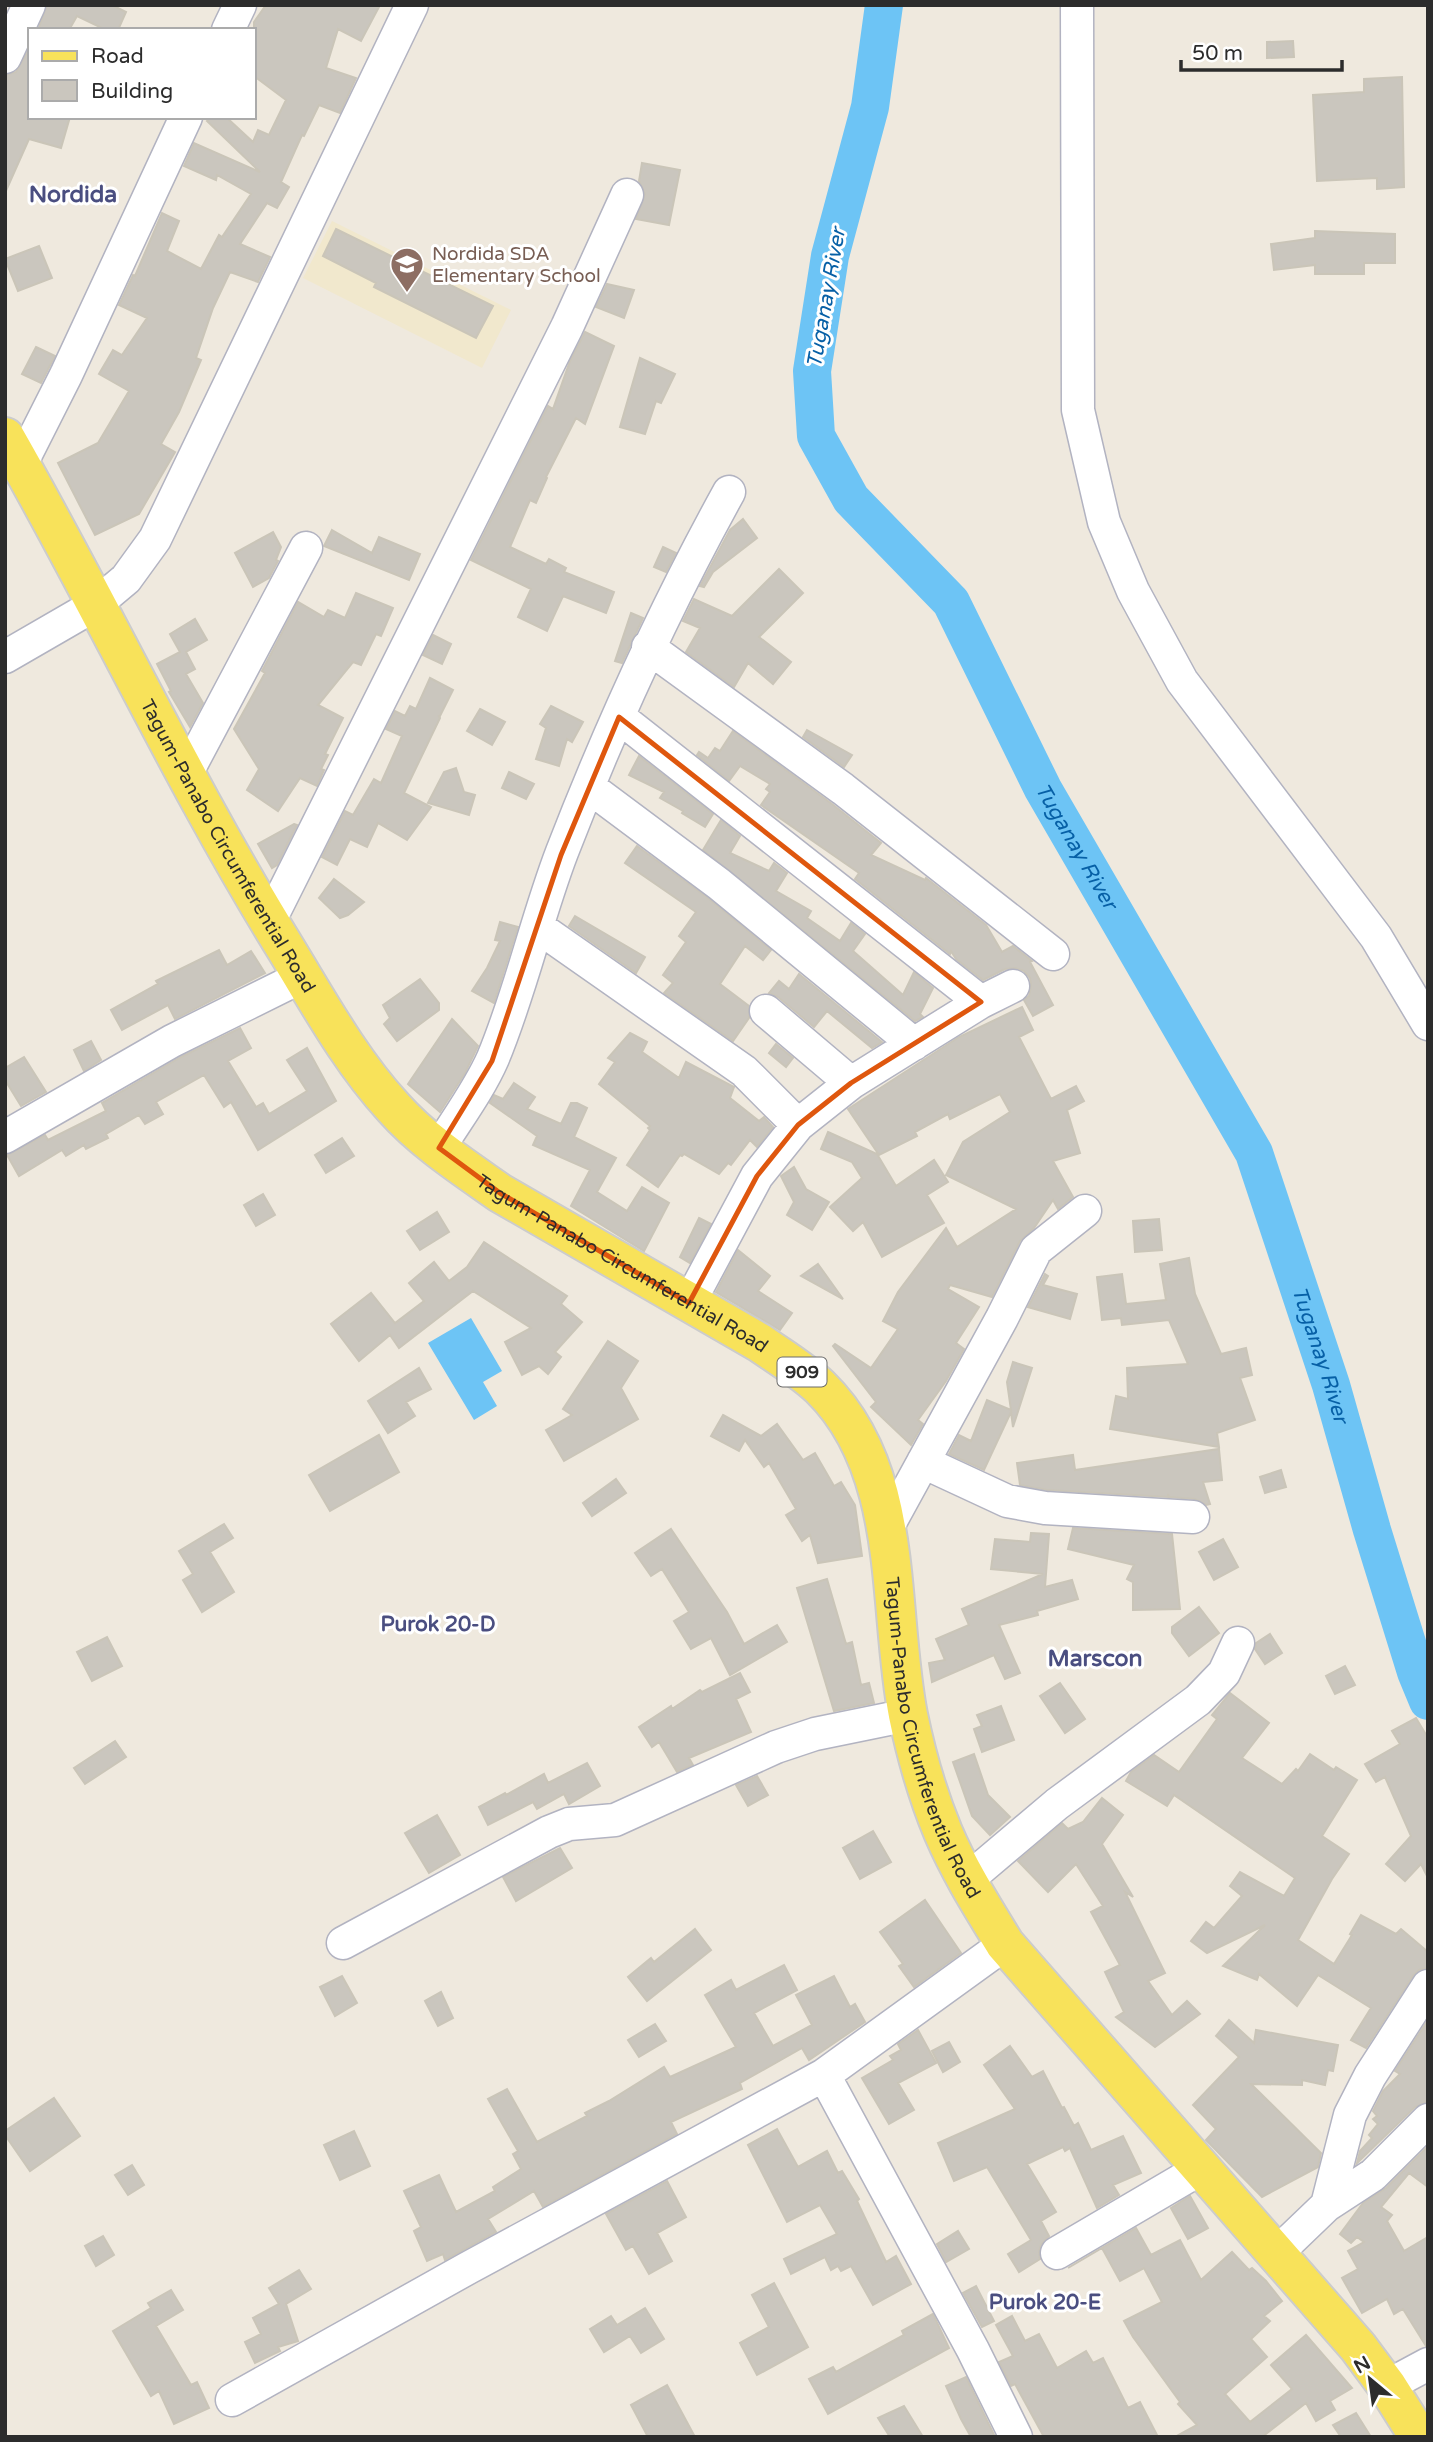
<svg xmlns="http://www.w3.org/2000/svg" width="1433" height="2442" font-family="'Varela Round',sans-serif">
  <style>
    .education { fill: #f1e8cd }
    .water { fill: #6dc4f5 }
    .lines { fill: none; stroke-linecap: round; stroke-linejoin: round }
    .river { stroke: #6dc4f5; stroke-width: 38 }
    .building { fill: #cac6be; stroke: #cac5b8; stroke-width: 2 }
    .minor-casing { stroke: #b2b3c1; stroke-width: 35 }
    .major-casing { stroke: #ccc; stroke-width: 42 }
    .minor { stroke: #fff; stroke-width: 32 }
    .major { stroke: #f8e25a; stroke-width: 38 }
    .marked { fill: none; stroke: #df570e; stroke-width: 5; stroke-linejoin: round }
    .labels { text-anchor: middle; stroke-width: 6; stroke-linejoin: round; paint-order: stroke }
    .shield { fill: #fff; stroke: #6b6b6b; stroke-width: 2 }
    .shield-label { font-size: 18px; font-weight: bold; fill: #2c2c2c }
    .education-label { font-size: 19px; fill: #785e54; stroke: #fff; text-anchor: start }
    .street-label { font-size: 19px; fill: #2c2c2c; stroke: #fff }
    .water-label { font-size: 21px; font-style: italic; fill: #0760a6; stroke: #fff }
    .neighbourhood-label { font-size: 21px; font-weight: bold; fill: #4a4e80; stroke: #fff }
    .quarter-label { font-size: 23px; font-weight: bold; fill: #4a4e80; stroke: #fff }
  </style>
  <rect width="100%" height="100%" fill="#efe9de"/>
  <path class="education" d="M332 221 511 310 482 368 303 278Z"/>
  <path class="water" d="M471 1318 502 1371 483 1382 497 1406 474 1420 428 1343Z"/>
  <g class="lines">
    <path class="river" id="s1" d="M884 5 870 107 830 256 812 371 816 436 851 499 951 602 1043 789 1254 1153 1331 1385 1372 1530 1416 1672 1428 1701"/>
  </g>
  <path class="building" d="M47 5H112L126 12 118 30H106L77 16 69 30H38Z
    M266 5H380L361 41 338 29 326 68 356 78 340 113 319 105 304 136 302 135 281 182 289 187 277 208 267 203 240 244 270 257 258 282 230 272 213 308 196 358 201 360 179 412 161 444 175 452 139 514 95 535 58 463 98 443 129 391 99 374 113 350 122 355 147 318 119 305 133 275 135 276 162 213 179 221 167 251 201 269 219 235 222 237 251 194 217 175 216 180 184 166 194 143 260 172 207 121 211 117H226L253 142 258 130 269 135 286 100 254 76V22Z
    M1293 41 1294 57 1267 58V42Z
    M30 47V117H70L61 148 29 139 5 193V75L16 72Z
    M1402 77 1404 187 1377 189V178L1317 181 1313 95 1364 92V79Z
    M642 163 680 170 669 225 636 219 645 194 639 181Z
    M336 229 493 306 476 338 374 287 376 283 323 256Z
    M1315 231 1395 234V263H1364V274H1315V265L1274 270 1271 244 1315 238Z
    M39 246 52 278 18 291 5 259Z
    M607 284 634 290 624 318 596 307Z
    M585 332 614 346 585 424 576 418 546 477 547 478 536 503 530 500 510 547 546 564 549 559 566 568 564 572 614 592 606 613 563 596 547 631 518 617 531 589 471 560 548 406 553 409 570 361Z
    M36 347 55 356 41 383 22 374Z
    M640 358 675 374 661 403 656 401 645 434 620 427Z
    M743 519 757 538 713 572 704 587 700 586 730 530Z
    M332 530 372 553 379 537 420 554 409 580 324 546Z
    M273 532 281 547 276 560 278 561 269 578 253 587 235 553Z
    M663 547 676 553 666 572 654 567Z
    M779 569 803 593 759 637 791 662 773 684 748 663 734 687 686 652 700 628 683 621 694 599 732 616Z
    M356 593 393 608 381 636 376 634 361 665 353 662 318 705 343 718 325 754 328 755 321 769 324 770 317 786 300 778 278 811 247 790 259 769 234 729 265 673 262 671 298 602 324 617 328 610 345 618Z
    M631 613 643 618 622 663 615 661Z
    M195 619 207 640 186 652 195 669 186 674 203 703 190 727 169 692 171 691 157 664 180 652 170 634Z
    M433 635 451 644 442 664 423 655Z
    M430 678 453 690 440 716H439L440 718 404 793 431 807 407 840 378 823 367 847 350 839 337 865 322 857 345 811 353 815 374 779 381 783 402 736 386 729 395 711 405 716 410 706 416 709Z
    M551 706 583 722 572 742 567 739 559 766 536 759 546 728 540 724Z
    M480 709 505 722 492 745 467 731Z
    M807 730 852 755 844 767 803 737Z
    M733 731 832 804 881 843 871 855 925 880 926 878 986 925 1002 952 1013 946 1032 961 1030 962 1053 1005 1033 1016 1024 1000 1029 996 1031 986 1030 978 1024 971 1015 968 1005 969 983 980 956 959 951 951 950 954 855 879 859 873 761 805 770 792 766 789 770 784 740 766 729 781 697 755 699 752 708 758 715 748 720 751Z
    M639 756 713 814 705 827 682 813 683 811 660 798 664 792 629 775Z
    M456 768 464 792 475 795 469 815 428 803 444 772Z
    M509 772 534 784 526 799 502 788Z
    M721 820 740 836 730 853 769 871 774 863 787 873 776 891 811 911 807 918 840 941 851 923 865 934 853 951 903 995 914 972 933 988 920 1014 923 1017 915 1021 703 850Z
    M294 824 297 825 277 865 272 868 258 844Z
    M637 846 708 898 771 950 763 960 745 946 720 984 749 1006V1018L733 1041 664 993 673 983 663 975 686 942 679 936 696 912 625 863Z
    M334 879 364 902 348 915 340 918 319 898Z
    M575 916 645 957 636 973 569 926Z
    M500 922 518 927 494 1003 472 991 487 968 500 941 495 940Z
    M219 950 227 965 251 951 265 973 175 1019 168 1005 122 1030 111 1010 158 984 156 981Z
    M799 974 882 1042 872 1048 827 1011 814 1027 778 997 769 993 779 981 789 989Z
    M420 979 439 1003V1010L397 1041 384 1024 390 1018 383 1005Z
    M1022 1007 1033 1030 1019 1037 1051 1099 1076 1086 1084 1101 1067 1110 1080 1153 1053 1161 1073 1197 1058 1209 1053 1200 1034 1228 1020 1241 992 1297 950 1285 948 1289 979 1307 956 1343 964 1349 946 1381 918 1420 923 1424 911 1445 871 1407 876 1402 833 1346 835 1344 871 1368 898 1329 883 1321 898 1292 946 1228 957 1247 1016 1209 946 1175 963 1142 1010 1112 1000 1094 950 1119 948 1114 915 1132 917 1136 879 1155 848 1109 959 1037Z
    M452 1019 478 1046 465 1073 440 1112 408 1084Z
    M240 1028 251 1048 228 1061 256 1107 263 1103 269 1114 307 1091 287 1060 307 1048 336 1101 258 1150 231 1102 224 1107 204 1075 156 1102 163 1114 145 1124 139 1115 106 1134 108 1138 86 1149 84 1145 66 1156 62 1150 19 1176 7 1155 45 1135 48 1140 106 1111 102 1103 181 1057Z
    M630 1033 647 1042 642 1052 679 1078 686 1062 734 1087 730 1098 759 1121 764 1117 773 1127 757 1147 750 1140 731 1165 728 1163 719 1174 684 1154 682 1156 680 1155 658 1187 627 1165 650 1130 648 1128 650 1126 599 1084 615 1062 608 1058Z
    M91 1041 101 1060 84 1071 74 1050Z
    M776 1044 793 1058 786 1067 769 1053Z
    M24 1057 46 1092 21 1106 5 1080V1068Z
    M514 1083 535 1097 527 1109 561 1124 571 1103H577L587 1108 574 1137 616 1158 597 1192 627 1211 642 1187 669 1203 644 1251 571 1206 590 1170 533 1145 537 1136 490 1103 494 1095 503 1099Z
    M828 1132 877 1154 896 1186 934 1160 948 1182 927 1195 944 1223 882 1257 863 1222 853 1231 830 1207 862 1178 852 1162 821 1149Z
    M342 1138 354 1156 326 1173 315 1155Z
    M794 1167 806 1189 829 1202 812 1230 787 1215 794 1202 781 1176Z
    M263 1194 275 1215 256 1226 244 1205Z
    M437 1212 449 1232 420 1250 407 1231Z
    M699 1218 711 1224 690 1263 680 1257Z
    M1159 1219 1162 1250 1135 1252 1133 1221Z
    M484 1242 567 1296 561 1304 582 1322 555 1352 561 1357 548 1374 539 1366 522 1375 505 1342 531 1328 473 1291 399 1348 390 1335 359 1361 331 1324 371 1293 395 1323 424 1301 409 1283 434 1262 449 1281 467 1267Z
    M738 1250 770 1276 758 1291 792 1313 780 1330 716 1292Z
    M1189 1258 1195 1294 1221 1354 1246 1348 1252 1375 1240 1378 1255 1420 1217 1433 1219 1447 1110 1429 1116 1396 1128 1399 1127 1368 1188 1364 1169 1320 1122 1325 1121 1318 1102 1320 1097 1277 1122 1274 1126 1304 1166 1300 1160 1264Z
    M818 1264 843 1299 801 1276Z
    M1045 1274 1048 1276 1043 1285 1077 1294 1070 1319 1028 1307Z
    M608 1341 638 1361 621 1388 638 1419 564 1461 546 1430 572 1415 563 1409Z
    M1013 1362 1032 1368 1013 1427 1011 1412 984 1470 949 1454 959 1435 971 1441 987 1400 1011 1410 1007 1382Z
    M419 1368 431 1389 406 1402 415 1416 388 1433 368 1401Z
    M723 1415 761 1436 777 1424 803 1460 815 1453 834 1486 841 1482 855 1505 862 1556 818 1563 810 1535 802 1541 786 1515 796 1509 769 1463 764 1467 745 1440 739 1451 711 1436Z
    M379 1435 399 1472 330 1511 309 1475Z
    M1219 1449 1222 1480 1203 1482 1210 1504 1206 1505 1195 1499 1169 1497 1168 1494V1497L1047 1490 1020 1485 1017 1463 1073 1455 1075 1470Z
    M1281 1470 1286 1487 1265 1493 1260 1477Z
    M616 1479 626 1493 592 1516 583 1503Z
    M224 1524 233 1538 210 1552 234 1592 202 1612 183 1580 193 1574 179 1551Z
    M1073 1528 1172 1534 1180 1609 1133 1610V1582L1127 1579 1134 1565 1068 1549Z
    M671 1529 727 1612 744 1644 777 1625 787 1642 730 1675 711 1638 691 1649 674 1621 689 1612 662 1569 651 1576 635 1553Z
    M1031 1533 1049 1534 1045 1587 1072 1580 1078 1599 1037 1611 1038 1615 999 1625 1020 1673 1005 1679 994 1655 932 1682 929 1663 945 1660 936 1639 969 1625 962 1609 1043 1574 991 1569 995 1539 1030 1542Z
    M1223 1539 1238 1567 1214 1580 1199 1552Z
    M827 1579 846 1644 852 1642 861 1685 869 1683 874 1703 834 1711 797 1588Z
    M1199 1607 1219 1633 1189 1656 1172 1633V1627Z
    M1270 1634 1282 1653 1265 1664 1255 1649 1256 1643Z
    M107 1637 122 1666 92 1681 77 1652Z
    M1345 1666 1355 1685 1335 1694 1326 1676Z
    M740 1673 750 1692 736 1699 751 1732 689 1758 693 1765 677 1772 659 1742 652 1747 639 1727 671 1706 672 1709 700 1690 702 1692Z
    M1060 1683 1085 1719 1065 1733 1040 1696Z
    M1230 1693 1269 1723 1242 1758 1282 1784 1296 1769 1298 1771 1310 1754 1334 1770 1336 1767 1357 1780 1322 1836 1349 1854 1332 1879 1298 1940 1334 1964 1352 1935 1350 1934 1361 1915 1396 1934 1401 1929 1428 1952V1968L1419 1970 1413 1976 1366 2048 1351 2040 1371 2008 1318 1975 1297 2006 1259 1974 1257 1980 1223 1966 1265 1925 1207 1953 1191 1941 1206 1922 1214 1928 1242 1896 1230 1886 1240 1872 1284 1896 1295 1878 1174 1795 1167 1806 1126 1781 1131 1772 1154 1755 1179 1772 1217 1719 1212 1715Z
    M1001 1706 1014 1740 982 1752 974 1729 982 1726 977 1715Z
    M1416 1718 1428 1738V1878L1421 1864 1405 1881 1386 1864 1411 1836 1385 1777 1376 1782 1365 1764 1400 1744 1392 1731Z
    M115 1741 126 1757 85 1784 74 1768Z
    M974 1754 988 1795 1010 1817 990 1835 972 1816 953 1762Z
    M587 1763 600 1786 569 1804 564 1794 537 1809 533 1802 488 1825 479 1807 505 1793 506 1795 544 1774 548 1783Z
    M757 1776 768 1795 748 1806 736 1785Z
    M1102 1798 1123 1815 1102 1844 1133 1897 1125 1892 1165 1973 1148 1981 1172 2015 1187 2001 1200 2014 1155 2047 1116 2017 1124 2012 1105 1972 1120 1965 1091 1912 1103 1906 1076 1864 1048 1892 1018 1861 1062 1823 1068 1829 1083 1822Z
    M437 1815 460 1855 429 1873 405 1833Z
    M873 1831 891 1862 860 1879 843 1848Z
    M560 1848 572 1868 516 1901 503 1877Z
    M925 1900 961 1953 914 1987 899 1966 903 1964 880 1932Z
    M695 1929 711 1950 647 2001 628 1977 651 1958 654 1962Z
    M784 1965 797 1990 754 2013 773 2046 812 2025 796 1995 834 1976 850 2007 855 2004 865 2022 809 2060 802 2048 740 2083 742 2089 671 2122 677 2134 543 2207 534 2191 488 2219 496 2232 445 2260 443 2254 427 2261 414 2231 421 2227 404 2191 439 2175 456 2212 495 2191 493 2187 521 2169 513 2154 518 2151 488 2099 507 2089 537 2142 587 2116 585 2113 609 2101 664 2067 670 2077 736 2047 705 1995 731 1980 736 1990Z
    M342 1976 357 2003 335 2016 320 1987Z
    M441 1992 453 2018 438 2026 425 2001Z
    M1229 2020 1254 2043 1256 2030 1338 2045 1333 2071 1328 2070 1325 2085 1302 2080V2085L1251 2084 1321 2153 1318 2167 1262 2197 1206 2140 1216 2129 1193 2105 1239 2057 1216 2036Z
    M1428 2020V2102L1415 2107 1357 2163 1360 2151 1372 2138 1369 2135 1378 2124 1373 2119 1377 2116 1373 2111 1383 2091 1400 2074 1395 2071Z
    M655 2024 666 2041 639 2057 628 2040Z
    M918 2030 936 2063 898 2083 914 2110 889 2124 862 2078 893 2060 890 2056 901 2050 898 2044Z
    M949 2042 960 2062 943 2072 932 2051Z
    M1010 2046 1032 2077 1043 2071 1062 2108 1064 2107 1074 2126 1078 2123 1091 2150 1123 2136 1141 2173 1113 2185 1119 2195 1097 2208 1070 2148 1065 2151 1063 2147 1027 2164 1056 2212 1041 2221 1049 2236 1041 2245 1039 2252 1040 2259 1019 2272 1008 2254 1031 2240 987 2167 954 2181 938 2143 1015 2109 984 2065Z
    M54 2098 80 2136 30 2171 5 2135V2131Z
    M777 2129 798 2167 827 2151 838 2173 842 2171 859 2199 857 2201 886 2262 896 2256 911 2284 873 2305 851 2266 841 2271 838 2266 831 2270 825 2257 791 2274 784 2259 837 2234 820 2205 787 2222 748 2145Z
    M354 2131 370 2166 340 2180 324 2145Z
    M1427 2147 1428 2187 1409 2173 1381 2207 1392 2215 1387 2221 1404 2251 1428 2237V2346H1426L1403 2309 1394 2314 1387 2299 1362 2313 1342 2278 1358 2269 1348 2251 1364 2242 1357 2237 1351 2243 1340 2234 1363 2203 1386 2188Z
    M132 2165 144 2185 128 2195 115 2175Z
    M667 2181 686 2217 657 2233 672 2261 649 2274 633 2246 626 2250 606 2214Z
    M1190 2196 1208 2228 1188 2239 1171 2208Z
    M1136 2228 1151 2255 1180 2240 1201 2280 1232 2252 1249 2270 1252 2268 1266 2281 1282 2301 1264 2316 1270 2321 1251 2339 1267 2357 1225 2394 1250 2422 1292 2389 1271 2365 1306 2335 1352 2388 1330 2401 1335 2410 1316 2421 1306 2403 1262 2437H1175L1197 2425 1178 2404 1180 2402 1133 2337 1124 2321 1162 2302 1144 2268 1120 2281 1102 2248 1068 2268Z
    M958 2231 969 2249 946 2262 937 2244Z
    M103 2236 114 2255 96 2266 85 2246Z
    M299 2270 311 2289 286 2304 298 2341 278 2347 280 2351 255 2363 245 2342 261 2334 253 2318 279 2304 269 2288Z
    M774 2283 808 2347 757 2375 740 2343 769 2327 752 2295Z
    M976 2286 994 2321 982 2327 963 2293Z
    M171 2290 183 2310 156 2326 191 2385 197 2382 209 2408 174 2424 159 2391 151 2396 113 2331 151 2308 148 2303Z
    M645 2308 664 2339 641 2353 630 2336 604 2352 590 2329 611 2316 617 2325Z
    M933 2314 949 2348 828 2414 809 2379 833 2367 836 2372 904 2335 902 2331Z
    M1012 2316 1025 2341 1039 2334 1057 2368 1086 2351 1093 2363 1103 2358 1128 2408 1140 2402 1158 2437H1044L1015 2384 1011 2386 999 2362 1013 2356 996 2325Z
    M966 2377 995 2437H971L961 2419 946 2386Z
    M667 2385 695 2437H648L631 2405Z
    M904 2406 923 2437H890L878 2418Z
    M1356 2413 1371 2437H1341L1333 2425Z"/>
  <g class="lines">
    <defs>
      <path id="minor" d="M1077 5 1078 410 1104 522 1133 591 1182 681 1376 937 1428 1024
        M228 30 240 5
        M5 57 29 5
        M21 464 66 375 186 117
        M648 647 843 789 1053 954
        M5 657 95 605 126 579 155 539 412 5
        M619 717 981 1002
        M185 776 306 548
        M589 787 719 884 914 1044
        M269 922 567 327 627 195
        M538 927 744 1071 798 1125
        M766 1011 851 1083
        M5 1137 172 1041 303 976
        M439 1148C457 1119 479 1090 493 1058 521 991 536 920 562 852 610 728 665 608 729 492
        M689 1303 757 1176 798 1125 851 1083 981 1002 1013 986
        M923 1462 1007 1501 1045 1508 1193 1517
        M887 1528 1002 1318 1036 1250 1085 1211
        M967 1880 1057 1804 1198 1700 1224 1673 1238 1643
        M343 1943 549 1832 569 1824 615 1820 776 1747 815 1734 908 1715
        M824 2075 973 2350 1016 2437
        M1327 2205 1350 2115 1370 2076 1428 1986
        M1057 2253 1202 2168
        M1277 2253 1327 2205 1373 2175 1428 2120
        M1387 2386 1428 2364
        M232 2400 468 2268 824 2075 1005 1944"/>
      <g id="major">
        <path id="s2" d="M5 437C102 606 183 783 286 949 319 1003 350 1060 393 1107 423 1141 463 1167 500 1193L760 1343C780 1357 802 1370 820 1387 906 1471 887 1608 908 1715 916 1754 928 1796 943 1832 960 1872 983 1908 1005 1944L1358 2347 1387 2386 1419 2437"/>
      </g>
    </defs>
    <use href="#minor" class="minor-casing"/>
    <use href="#major" class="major-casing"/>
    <use href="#minor" class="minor"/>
    <use href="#major" class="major"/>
  </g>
  <path class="marked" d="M619 717 981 1002 851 1083 798 1125 757 1176 689 1303 500 1193 439 1148 492 1061 561 855Z"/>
  <defs>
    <symbol id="school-pin" viewBox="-11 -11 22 30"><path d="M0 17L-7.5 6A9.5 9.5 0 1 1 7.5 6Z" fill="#8d6e63" stroke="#fff"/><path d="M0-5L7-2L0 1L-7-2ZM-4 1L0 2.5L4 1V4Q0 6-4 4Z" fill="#fff"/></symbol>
  </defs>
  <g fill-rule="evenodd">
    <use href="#school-pin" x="388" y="245" width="38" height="52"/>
  </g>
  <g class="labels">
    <rect class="shield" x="777.5" y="1357.5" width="49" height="29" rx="5"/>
    <g class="shield-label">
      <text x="802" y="1378">909</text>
    </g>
    <g class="education-label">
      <text x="432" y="260">Nordida SDA<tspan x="432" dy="22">Elementary School</tspan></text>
    </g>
    <g class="street-label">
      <text dy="7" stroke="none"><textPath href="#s2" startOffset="466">Tagum-Panabo Circumferential Road</textPath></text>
      <text dy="7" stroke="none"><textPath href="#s2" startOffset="1054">Tagum-Panabo Circumferential Road</textPath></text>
      <text dy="7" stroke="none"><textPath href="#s2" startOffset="1662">Tagum-Panabo Circumferential Road</textPath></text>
    </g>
    <g class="water-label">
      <text transform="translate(826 298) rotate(-80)" y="7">Tuganay River</text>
      <text dy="7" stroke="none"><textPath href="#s1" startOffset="929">Tuganay River</textPath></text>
      <text dy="7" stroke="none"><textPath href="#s1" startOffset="1496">Tuganay River</textPath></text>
    </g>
    <g class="neighbourhood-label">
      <text x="438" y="1631">Purok 20-D</text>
      <text x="1045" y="2309">Purok 20-E</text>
    </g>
    <g class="quarter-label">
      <text x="73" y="202">Nordida</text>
      <text x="1095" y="1666">Marscon</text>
    </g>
  </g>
  <rect width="1433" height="2442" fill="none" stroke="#2c2c2c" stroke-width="14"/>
  <rect x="28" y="28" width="228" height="91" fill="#ffffff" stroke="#ababab" stroke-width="2"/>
  <rect x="42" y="51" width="35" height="10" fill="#f8e25a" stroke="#ababab" stroke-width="2"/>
  <text x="91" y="63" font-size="21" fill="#2c2c2c">Road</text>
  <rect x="42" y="80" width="35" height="21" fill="#cac6be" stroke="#ababab" stroke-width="2"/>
  <text x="91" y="98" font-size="21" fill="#2c2c2c">Building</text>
  <g transform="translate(1370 2379) rotate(331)" stroke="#ffffff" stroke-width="5" paint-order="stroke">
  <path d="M0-5L12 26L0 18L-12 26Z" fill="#2c2c2c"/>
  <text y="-10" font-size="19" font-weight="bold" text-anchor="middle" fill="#2c2c2c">N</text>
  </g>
  <path d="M1181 60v10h161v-10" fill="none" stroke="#2c2c2c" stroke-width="3.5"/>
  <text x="1192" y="60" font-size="21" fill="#2c2c2c" stroke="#ffffff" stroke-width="5" paint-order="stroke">50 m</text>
</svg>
